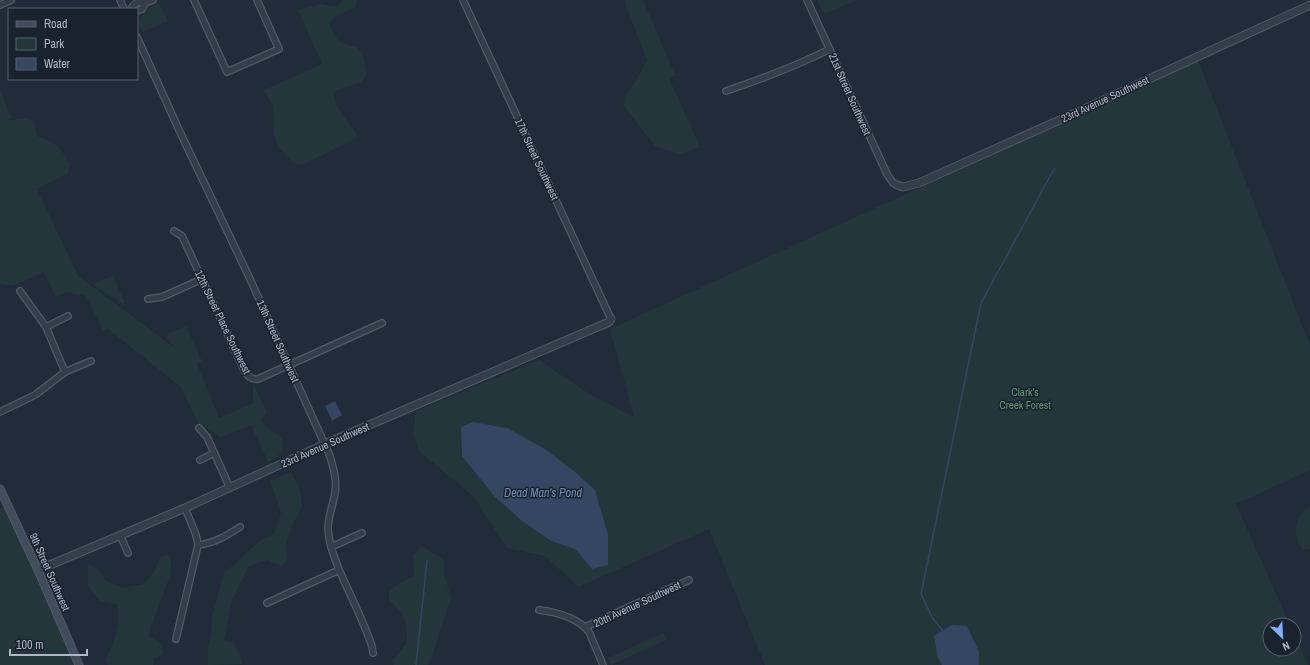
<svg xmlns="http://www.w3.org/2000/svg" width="1310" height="665" font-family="'Archivo Narrow',sans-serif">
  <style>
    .green { fill: #23373a; fill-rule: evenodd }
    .water { fill: #344661 }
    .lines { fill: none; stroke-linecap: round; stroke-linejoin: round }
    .stream { stroke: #344661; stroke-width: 1.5 }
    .minor-casing { stroke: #525a67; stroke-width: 8 }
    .tertiary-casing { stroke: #525a67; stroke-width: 9 }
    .secondary-casing { stroke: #525a67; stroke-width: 9 }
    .minor { stroke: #343d4a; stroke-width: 5.5 }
    .tertiary { stroke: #343d4a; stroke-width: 7 }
    .secondary { stroke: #424c5d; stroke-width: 7 }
    .labels { text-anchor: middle; stroke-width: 3; stroke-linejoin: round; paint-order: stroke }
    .street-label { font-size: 11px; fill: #afb7c6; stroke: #1a222e }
    .park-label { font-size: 11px; fill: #669772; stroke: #1a222e }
    .water-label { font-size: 12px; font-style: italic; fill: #768eaf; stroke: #1a222e }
  </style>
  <rect width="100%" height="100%" fill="#212b39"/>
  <path class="green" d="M342 0H356L357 2 355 7 335 17 329 23C337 41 337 43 357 47L363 55 367 74 361 82 337 90 334 95 337 107 356 133 357 138 302 165 294 164 279 147 274 135 273 106 264 90 322 64 298 10 321 4 334 7 340 4Z
    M624 0H643L675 75 669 78 700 147 679 154 655 146 624 106 625 97 641 72 647 61Z
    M817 0H857L824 14Z
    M159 3 168 21 143 32 138 21C142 12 150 6 159 3Z
    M1198 61 1310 345V470L1236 504 1290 625H1270V649H1294V634L1308 665H765L709 529 578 587 545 556 507 548 473 496 419 451 413 433 416 411 539 360 591 395 634 417 610 329ZM495 497 608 565 592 569 575 549 551 541 522 521Z
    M0 90 12 118 6 121 27 118 34 121 37 136C56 143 60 146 70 164L68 173 37 189 78 276 175 348 166 337 169 333 186 326 202 361 197 364 219 418 253 403V384L254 385 267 412 261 420C266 432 277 430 282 439 283 442 283 446 283 449L278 457 268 462 251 425 221 437 199 424 181 387 108 329 103 331 86 296 66 292 56 297 44 272 13 286 0 284Z
    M113 276 125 303 123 304 92 284Z
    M291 472 300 490 302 507 293 523 286 544 287 560 282 566 267 560 249 566 232 600 224 640 235 644 243 664 208 665V646L211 634 212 617 224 573 261 540 270 537 276 530 281 512 270 481Z
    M8 505 79 665H0V508Z
    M1310 506V549L1303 550C1292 535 1293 516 1310 506Z
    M421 546 444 560V573L451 598 432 656 428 665H394L392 661 407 643C407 621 406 615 389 600V590L414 575 413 555Z
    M168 555 171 562V573L148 635 160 643 164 654 154 659 153 665H108L106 660C112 644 124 621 116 604L100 601 88 586V564L98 569 106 581 122 588 143 584 155 571 161 556Z
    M663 633 666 640 611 665 608 658Z"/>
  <path class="water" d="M335 401 342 415 332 421 325 406Z
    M473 422 507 428 545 449 575 472 595 490 608 535V565L592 569 575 549 551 541 522 521 495 497 462 456 461 427Z
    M952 625 967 626 979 652V665H942L938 658 934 636Z"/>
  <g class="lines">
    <path class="stream" d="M943 631 932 617 921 594 981 303 1054 169
      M416 665 427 561"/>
    <defs>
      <path id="minor" d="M120 0 124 9
        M194 0 227 72 279 49 257 0
        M463 0 611 319
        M807 0 887 174 893 183 897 185
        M0 5 11 0
        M131 9C134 3 139 1 145 3
        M137 11 142 9 145 3 153 0
        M137 37 179 130 250 279 330 456C334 470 338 484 334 498 331 512 326 523 329 537 331 552 338 567 344 581 354 602 364 624 372 646L373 653
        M726 91C762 79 796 66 830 49
        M174 231 182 236 244 370C247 376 251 380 258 379L382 323
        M20 291 46 327 65 372
        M148 299 162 297 202 279
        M46 327 68 316
        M0 412 35 395 65 372 91 361
        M199 428 207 437 230 488
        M200 460 214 453
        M120 535 128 553
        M198 545C215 543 226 536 240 527
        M331 547 362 533
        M267 603 339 570
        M539 610C556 612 578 618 589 632L603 665
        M585 627 689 580
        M176 639 198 545 196 535 185 508"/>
      <path id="tertiary" d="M897 185 903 187 919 183 1073 114 1310 5
        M38 570 185 508 325 444 609 322 611 319"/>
      <path id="secondary" d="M0 489 38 570 79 665"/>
    </defs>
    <use href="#minor" class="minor-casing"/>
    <use href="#tertiary" class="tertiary-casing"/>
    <use href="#secondary" class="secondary-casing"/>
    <use href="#minor" class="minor"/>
    <use href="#tertiary" class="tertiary"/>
    <use href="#secondary" class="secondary"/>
  </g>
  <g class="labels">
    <g class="street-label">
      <text transform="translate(850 94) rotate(66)" y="4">21st Street Southwest</text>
      <text transform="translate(1105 99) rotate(-25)" y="4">23rd Avenue Southwest</text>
      <text transform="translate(537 159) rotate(65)" y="4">17th Street Southwest</text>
      <text transform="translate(223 322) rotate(64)" y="4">12th Street Place Southwest</text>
      <text transform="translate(278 341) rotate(66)" y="4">13th Street Southwest</text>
      <text transform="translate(325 445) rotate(-24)" y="4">23rd Avenue Southwest</text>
      <text transform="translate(50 572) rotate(66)" y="4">9th Street Southwest</text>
      <text transform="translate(637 604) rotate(-25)" y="4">20th Avenue Southwest</text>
    </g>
    <g class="park-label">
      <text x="1025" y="396">Clark's<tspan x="1025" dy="13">Creek Forest</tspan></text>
    </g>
    <g class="water-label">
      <text x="543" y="497">Dead Man's Pond</text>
    </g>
  </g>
  <rect x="8" y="8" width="130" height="72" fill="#1a222e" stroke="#565e6b"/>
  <rect x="16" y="21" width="20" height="6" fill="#424c5d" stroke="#565e6b"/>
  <text x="44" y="28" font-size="12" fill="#afb7c6">Road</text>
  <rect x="16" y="38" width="20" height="12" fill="#23373a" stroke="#565e6b"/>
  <text x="44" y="48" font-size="12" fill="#afb7c6">Park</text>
  <rect x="16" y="58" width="20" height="12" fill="#344661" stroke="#565e6b"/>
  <text x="44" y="68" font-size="12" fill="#afb7c6">Water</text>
  <g transform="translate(1282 637) rotate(156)"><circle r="19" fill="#1a222e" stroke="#565e6b"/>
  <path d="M0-3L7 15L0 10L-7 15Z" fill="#80adfa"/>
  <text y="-6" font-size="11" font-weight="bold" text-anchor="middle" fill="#afb7c6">N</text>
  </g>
  <path d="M10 649v6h77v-6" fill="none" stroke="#afb7c6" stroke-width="2"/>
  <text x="16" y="649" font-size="12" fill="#afb7c6" stroke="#1a222e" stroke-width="3" paint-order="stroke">100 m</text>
</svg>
